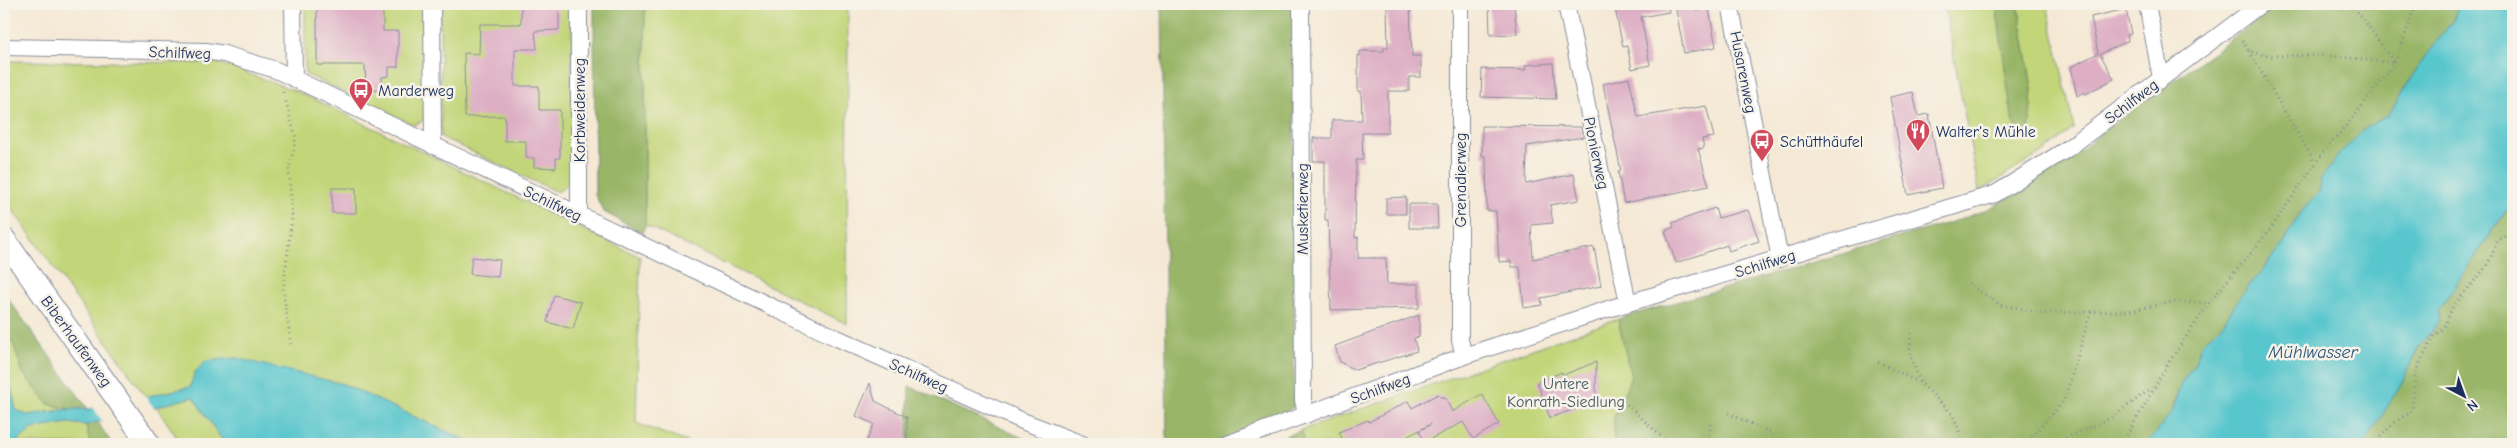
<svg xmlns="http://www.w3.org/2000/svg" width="2517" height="448" font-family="'Comic Neue',sans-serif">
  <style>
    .green { fill: #c2d578; stroke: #6e826b }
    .forest { fill: #99b668; stroke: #5a7263 }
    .water { fill: #58c6cd; stroke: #3a7a96 }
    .pier { fill: #f5e9d5 }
    .building { fill: #ddaec4 }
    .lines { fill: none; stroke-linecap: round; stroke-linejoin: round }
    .street-casing { stroke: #888c9a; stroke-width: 18 }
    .secondary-casing { stroke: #888c9a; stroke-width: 24 }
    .path { stroke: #888c9a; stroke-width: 3; stroke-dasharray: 1 4; stroke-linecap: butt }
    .street { stroke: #fff; stroke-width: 16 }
    .secondary { stroke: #fff; stroke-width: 22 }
    .labels { text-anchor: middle; stroke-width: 5; stroke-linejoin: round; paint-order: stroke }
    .street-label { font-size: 16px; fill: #1b2f5e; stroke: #f7f3e8 }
    .poi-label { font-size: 16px; fill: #1b2f5e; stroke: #f7f3e8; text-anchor: start }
    .park-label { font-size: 16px; fill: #455864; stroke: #f7f3e8 }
    .water-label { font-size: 18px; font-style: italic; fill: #2a557a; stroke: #f7f3e8 }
  </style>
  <rect width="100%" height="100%" fill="#f7f3e8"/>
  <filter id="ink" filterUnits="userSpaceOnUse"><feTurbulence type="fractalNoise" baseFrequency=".02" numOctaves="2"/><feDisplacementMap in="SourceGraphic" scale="10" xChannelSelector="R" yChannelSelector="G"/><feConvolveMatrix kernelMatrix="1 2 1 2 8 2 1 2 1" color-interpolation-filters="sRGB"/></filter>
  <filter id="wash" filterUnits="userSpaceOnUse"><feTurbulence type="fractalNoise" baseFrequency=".0096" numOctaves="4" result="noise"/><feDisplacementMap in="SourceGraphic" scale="20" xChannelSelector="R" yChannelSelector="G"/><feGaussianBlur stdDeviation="1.12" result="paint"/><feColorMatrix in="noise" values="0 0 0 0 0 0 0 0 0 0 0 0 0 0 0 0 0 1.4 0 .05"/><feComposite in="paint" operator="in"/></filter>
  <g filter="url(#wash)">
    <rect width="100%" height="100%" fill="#f5e9d5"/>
    <path class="green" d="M305 4H424V120L414 125 305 74Z
      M440 4H572V183L557 192 441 137Z
      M645 4H848L847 324 645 225Z
      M1944 4H1996L1998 20 2029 133 2032 89 2018 4H2047L2074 128 2044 152 1979 191Z
      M4 61 219 63 301 93 640 257 636 423 692 444H474L343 384 195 372 190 387 146 397 4 198Z
      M1618 319 1631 377 1614 418V444H1304L1302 430Z
      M4 334 13 343 23 373 48 403 70 409 27 415 16 410 4 356Z
      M194 397 225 444H181L156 406Z
      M68 423 86 425 90 444H15L31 429Z"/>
    <path class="forest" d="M594 4H645V225L643 233 604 212 595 195Z
      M1162 4H1294V406C1276 423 1230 439 1205 444 1193 446 1179 444 1167 444Z
      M1996 4H2018L2032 89 2029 133 2025 137 2019 133 2012 118Z
      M2279 4H2459L2453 20 2418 67 2388 116 2368 126 2320 180 2319 192 2297 217 2285 242 2240 297 2224 322 2201 345 2195 363 2181 383 2173 410 2157 432 2145 444H1614V418L1631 377 1618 319 1959 220 1990 208 2031 184 2079 152 2101 133Z
      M2513 201V444H2365L2401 384 2418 348 2440 320 2438 311Z
      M4 293 88 409H70L48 404 23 373 13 343 4 334Z
      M909 386 1036 444H908Z
      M97 421 112 444H90L86 425Z
      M1302 430 1304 444H1265Z"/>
    <path class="water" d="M2459 4H2513V201L2438 311 2440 320 2418 348 2401 384 2365 444H2145L2157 432 2173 410 2181 383 2195 363 2201 345 2224 322 2240 297 2285 242 2297 217 2319 192 2320 180 2340 153 2368 126 2388 116 2418 67 2453 20Z
      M4 356 16 410 27 415 70 409H89L190 387 195 372 206 361 236 358 343 384 474 444H225L193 397 86 425 68 423 32 429 15 444H4Z"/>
    <path class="pier" d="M144 395 155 409 103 422 92 406Z"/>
    <g id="blocks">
      <path class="building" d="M317 4H383V31H398V67H389V76L382 77V90L366 91 365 65H317Z
        M521 4H553V6H559V30L535 31 537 49H515V86H539V110H560V158H556V168L534 167V158H526V141H505V116L465 117 464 53 479 54 480 24H521Z
        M1387 4H1410L1412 56H1421V77H1409V91H1388V133H1362L1363 160H1356L1355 238 1358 237V258H1386L1387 284H1419V308L1331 310 1328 220H1325V161H1313V138H1332V120H1362L1361 91H1358V55L1360 56V51H1384V47H1388Z
        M1489 4H1514L1517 34 1490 35Z
        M1614 4H1668L1669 12 1641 17 1650 65 1632 69 1627 46 1623 47Z
        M1675 4H1695L1696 11 1709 9 1716 47 1684 53Z
        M2126 9 2131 34 2127 35 2128 41 2100 54 2114 79 2085 94 2084 92 2077 96 2071 67 2098 53 2091 17Z
        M1553 63 1556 99 1481 97 1482 69 1526 70 1525 65Z
        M1629 78 1638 117 1706 106 1714 137 1702 139 1704 148 1698 149 1709 186 1624 203 1618 172 1621 171 1603 84Z
        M1913 92 1918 116 1929 114 1942 188 1908 195 1890 97Z
        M1482 126 1581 127 1583 137 1527 146 1526 184 1574 174 1579 200 1550 205 1553 223 1531 225 1533 259 1594 247 1601 286 1541 298 1542 305 1524 308 1520 267H1512L1511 261 1499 262 1496 211H1487L1486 156H1482Z
        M332 188H356V213H332Z
        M1406 197V214H1386V198Z
        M1409 204H1437L1438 228H1409Z
        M1715 208 1718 218 1748 210 1759 241 1729 251 1727 245 1676 263 1665 231 1674 227 1672 223Z
        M472 257 500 260 498 277 470 274Z
        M554 295 581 302 573 329 547 322Z
        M1419 315V337L1414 338 1417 351 1355 370 1340 362 1335 346Z
        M1596 362V401L1550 418 1537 382 1562 372 1563 375Z
        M870 383 875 401 907 417V444H876L867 440 874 424 856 416Z
        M1438 394 1440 397H1445L1452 412 1482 394 1499 424 1473 439 1463 422 1425 442 1419 431 1431 424 1393 444H1345L1339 432 1368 420 1369 422 1408 401 1412 408Z"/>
    </g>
  </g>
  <g filter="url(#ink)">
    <use href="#blocks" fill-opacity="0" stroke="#888c9a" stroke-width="1"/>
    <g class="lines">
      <defs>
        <path id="street" d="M293 4 294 78
          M432 4 433 146
          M579 4V216
          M1301 4 1303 400 1306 415
          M1460 4V340L1464 356
          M1566 4 1628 303
          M1730 4 1780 259
          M2147 4 2161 78
          M4 47 206 51 224 54 276 70 837 338 1025 422 1082 444
          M1227 444 1464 356 1608 309 1995 194 2067 149 2261 4"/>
        <path id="secondary" d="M4 239 149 444"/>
      </defs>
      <use href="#street" class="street-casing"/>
      <use href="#secondary" class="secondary-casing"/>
      <path class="path" d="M2351 4 2368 25 2394 63
        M2242 41 2249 51 2268 56 2324 55 2395 63
        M2249 51 2315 163
        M283 92 296 138 289 170 292 218 283 289 291 344
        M4 208 11 219
        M1968 283 2000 305 2041 313 2129 311 2172 302 2209 303
        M1911 333 1910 354 1920 382
        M1878 362 1921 383 1953 415 1964 444
        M1623 401 1663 438 1667 444
        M1728 413 1773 434 1772 444
        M1705 444 1710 432V421
        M2025 444 2064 401 2091 312
        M2052 444 2111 418 2152 388
        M2122 444 2169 362 2209 303 2269 231 2323 152 2351 120 2395 63 2416 4
        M2373 444 2395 422 2412 411 2416 370 2435 335 2445 325 2453 306 2487 266 2498 240 2513 232"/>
      <use href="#street" class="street"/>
      <use href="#secondary" class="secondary"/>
    </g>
  </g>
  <defs>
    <symbol id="bus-pin" viewBox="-11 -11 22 30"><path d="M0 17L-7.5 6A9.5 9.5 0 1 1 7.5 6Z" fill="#d1495b" stroke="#f7f3e8"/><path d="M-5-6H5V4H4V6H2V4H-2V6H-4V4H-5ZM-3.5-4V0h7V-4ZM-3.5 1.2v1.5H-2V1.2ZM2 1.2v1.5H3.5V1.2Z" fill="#fff"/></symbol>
    <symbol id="restaurant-pin" viewBox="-11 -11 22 30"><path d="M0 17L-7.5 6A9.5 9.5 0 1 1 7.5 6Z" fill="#d1495b" stroke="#f7f3e8"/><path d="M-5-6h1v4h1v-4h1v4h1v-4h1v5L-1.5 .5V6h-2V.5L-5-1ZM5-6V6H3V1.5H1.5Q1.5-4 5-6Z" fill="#fff"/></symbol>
  </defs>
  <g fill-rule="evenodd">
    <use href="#bus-pin" x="347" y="76" width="28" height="38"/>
    <use href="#restaurant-pin" x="1904" y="117" width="28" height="38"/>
    <use href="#bus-pin" x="1748" y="127" width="28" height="38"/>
  </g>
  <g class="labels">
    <g class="street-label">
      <text transform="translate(180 52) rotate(2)" y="6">Schilfweg</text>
      <text transform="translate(1744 72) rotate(79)" y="6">Husarenweg</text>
      <text transform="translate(2131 101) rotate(-37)" y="6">Schilfweg</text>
      <text transform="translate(579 110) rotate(-90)" y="6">Korbweidenweg</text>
      <text transform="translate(1597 153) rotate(78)" y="6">Pionierweg</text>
      <text transform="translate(1460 180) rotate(-90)" y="6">Grenadierweg</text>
      <text transform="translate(553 203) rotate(26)" y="6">Schilfweg</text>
      <text transform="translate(1302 209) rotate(-90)" y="6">Musketierweg</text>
      <text transform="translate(1765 263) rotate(-17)" y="6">Schilfweg</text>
      <text transform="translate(77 341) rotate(54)" y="6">Biberhaufenweg</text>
      <text transform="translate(919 375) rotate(24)" y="6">Schilfweg</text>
      <text transform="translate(1380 388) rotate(-20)" y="6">Schilfweg</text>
    </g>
    <g class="poi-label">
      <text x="378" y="96">Marderweg</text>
      <text x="1936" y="137">Walter's Mühle</text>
      <text x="1780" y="147">Schütthäufel</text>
    </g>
    <g class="park-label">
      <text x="1566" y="389">Untere<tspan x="1566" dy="18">Konrath-Siedlung</tspan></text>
    </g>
    <g class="water-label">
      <text x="2313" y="358">Mühlwasser</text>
    </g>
  </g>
  <rect width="2517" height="448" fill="none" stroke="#f7f3e8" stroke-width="20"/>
  <g transform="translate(2464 396) rotate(139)" stroke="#f7f3e8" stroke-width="4" paint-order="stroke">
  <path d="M0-4L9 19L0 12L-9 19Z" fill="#1b2f5e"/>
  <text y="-8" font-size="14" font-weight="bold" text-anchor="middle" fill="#1b2f5e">N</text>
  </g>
</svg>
